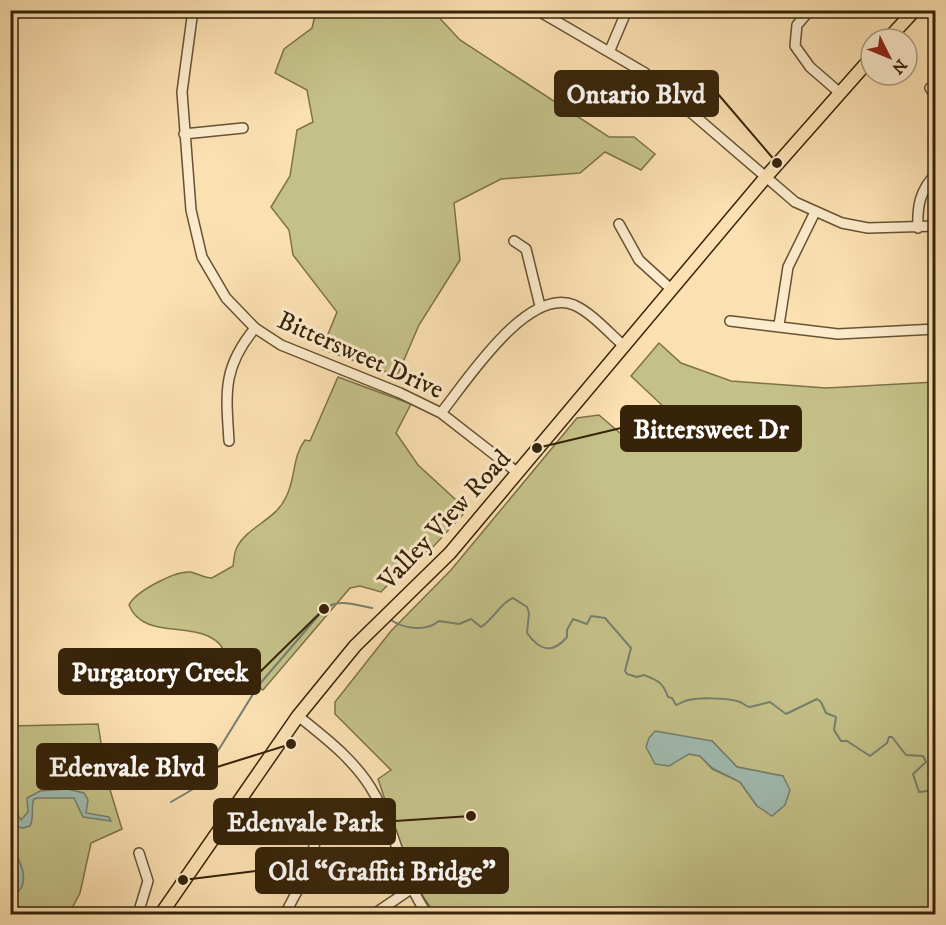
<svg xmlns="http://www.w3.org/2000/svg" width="946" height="925" font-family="'IM FELL DW Pica',serif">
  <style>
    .green { fill: #c4c188; stroke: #7d7248; stroke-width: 1.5; fill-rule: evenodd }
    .water { fill: #a0bcb2; stroke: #767f6e; stroke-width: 1.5 }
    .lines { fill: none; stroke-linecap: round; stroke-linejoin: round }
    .stream { stroke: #767f6e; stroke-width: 2 }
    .minor-casing { stroke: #675233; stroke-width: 12 }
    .major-casing { stroke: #362309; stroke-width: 15 }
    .minor { stroke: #fcebcc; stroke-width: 9 }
    .major { stroke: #fbe0b1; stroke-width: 12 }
    .labels { text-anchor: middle; stroke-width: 6; stroke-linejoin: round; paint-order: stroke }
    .street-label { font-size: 26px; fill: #362309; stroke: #fcebcc }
    .leader { fill: none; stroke: #362309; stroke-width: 2 }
    .callout-dot { fill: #362309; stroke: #fcebcc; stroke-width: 2 }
    .callout { fill: #362309; stroke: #362309; stroke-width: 2 }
    .callout-label { font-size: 27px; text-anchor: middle; font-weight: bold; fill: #fff }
  </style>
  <rect width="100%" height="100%" fill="#fbe0b1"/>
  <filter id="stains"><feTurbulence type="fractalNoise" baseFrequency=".00333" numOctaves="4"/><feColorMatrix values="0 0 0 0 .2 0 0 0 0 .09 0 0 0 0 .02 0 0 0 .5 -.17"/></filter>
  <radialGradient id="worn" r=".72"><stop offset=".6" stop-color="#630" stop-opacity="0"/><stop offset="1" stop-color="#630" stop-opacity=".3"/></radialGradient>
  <path class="green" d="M316 11H433L460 40 609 137H634L655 154 641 170 605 152 580 173 501 179 454 203 460 260 419 325 397 376 322 349 337 312 293 255 289 230 271 207 290 176 297 130 313 122 307 90 275 73 284 49 312 28Z
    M659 343 681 363 731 381 826 388 935 382V914H437C410 890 391 815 378 779L391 770 335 714V702L391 631 451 570 577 418 599 415 634 445 666 409 631 376ZM692 739 712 741 737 767 783 776 757 806 740 782 712 769 700 756 689 754Z
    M338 377 411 404 396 433 418 465 467 510 433 547 409 563 381 592 360 586 350 588 263 690C254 683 239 676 233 668 222 654 227 645 208 636 183 624 142 637 129 605 135 592 174 571 190 572 197 573 204 578 212 578L233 566C234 560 234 553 237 547 248 526 276 520 286 497 296 478 292 457 305 440L310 441Z
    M98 724 107 780 122 829 91 843 80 893 69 914H11V726Z"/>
  <path class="water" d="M655 731 712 741 737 767 783 776 790 790 785 805 772 816 757 806 740 782 712 768 700 756 689 754 669 766 655 764 646 747 649 738Z
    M67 789 84 793 88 800 86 813 109 817 111 821 83 817 74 798H38L34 799C30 808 35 816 30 826L23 828 13 826 11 804 21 820 28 812 27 798 40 791Z
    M11 851C24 859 31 893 11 894Z"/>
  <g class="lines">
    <path class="stream" d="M391 620C404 629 426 632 439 621L459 624 471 619 481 627C493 620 501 602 513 598L527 607 529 613 527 633C539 650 552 655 567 637V630L573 619 587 624 591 616 605 618 631 648 625 671 627 674 637 677 644 675C657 680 663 682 668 697L672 698 676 705C680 704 682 702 685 701 697 697 724 698 737 701 743 702 744 706 750 707L770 702 786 714 817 699 821 702 826 713 836 717 834 730 841 741H847L870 756 887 743 889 737H892L906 755 923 756 926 762 913 774 919 792 936 790
      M171 802 195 788 258 686 324 609C339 598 355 605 372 608"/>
    <defs>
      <path id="minor" d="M193 10 182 92 191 210 202 257 226 298 255 328 281 345 400 393 441 413 518 473
        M537 10 645 73 795 202 842 223 868 228 936 226
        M810 10 797 25 795 46 810 67 840 93
        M610 50 627 10
        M930 88 936 97
        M184 134 243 128
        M619 224 639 260 672 290
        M918 228C917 206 920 190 936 174
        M514 241 526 249 540 306
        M730 321 838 334 936 329
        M779 325 788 267 815 212
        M441 413C466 382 527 286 574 305 592 313 609 333 624 346
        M229 441C226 393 222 368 255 328
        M298 716C327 739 358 763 375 795 397 834 401 877 427 914
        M138 914 148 881 139 853
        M285 914 304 878 315 843
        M374 914 411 889"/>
      <path id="major" d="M888 39 915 10
        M161 914 298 716 355 646 450 553 765 178 871 58"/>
    </defs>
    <use href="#minor" class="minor-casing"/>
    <use href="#major" class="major-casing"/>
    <use href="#minor" class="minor"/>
    <use href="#major" class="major"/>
  </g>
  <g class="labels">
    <g class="street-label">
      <text transform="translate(361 354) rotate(24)" y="9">Bittersweet Drive</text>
      <text transform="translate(444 519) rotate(-47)" y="9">Valley View Road</text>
    </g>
  </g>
  <path class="leader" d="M777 163L718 94M537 448L621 428M324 609L260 672M291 744L217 767M471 816L395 821M183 880L256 871"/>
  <g class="callout-dot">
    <circle cx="777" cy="163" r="6"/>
    <circle cx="537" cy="448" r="6"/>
    <circle cx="324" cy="609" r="6"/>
    <circle cx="291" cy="744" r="6"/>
    <circle cx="471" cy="816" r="6"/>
    <circle cx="183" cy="880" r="6"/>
  </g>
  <g class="callout">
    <rect x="555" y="71" width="163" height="45" rx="6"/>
    <rect x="621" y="406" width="180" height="45" rx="6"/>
    <rect x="59" y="649" width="201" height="45" rx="6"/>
    <rect x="37" y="744" width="180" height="45" rx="6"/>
    <rect x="214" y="799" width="181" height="45" rx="6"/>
    <rect x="256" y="848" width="252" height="45" rx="6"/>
  </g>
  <g class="callout-label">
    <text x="636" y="103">Ontario Blvd</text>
    <text x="711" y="438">Bittersweet Dr</text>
    <text x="160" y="681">Purgatory Creek</text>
    <text x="127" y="776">Edenvale Blvd</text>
    <text x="305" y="831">Edenvale Park</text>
    <text x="382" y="880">Old “Graffiti Bridge”</text>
  </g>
  <rect width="946" height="925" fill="none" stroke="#fbe0b1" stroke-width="36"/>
  <rect x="12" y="12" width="922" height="901" fill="none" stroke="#362309" stroke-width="3"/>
  <rect x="18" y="18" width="910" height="889" fill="none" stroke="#362309" stroke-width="1.5"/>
  <g transform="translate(889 57) rotate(133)"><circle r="28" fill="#fcebcc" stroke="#ad9b7e" stroke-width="1.5"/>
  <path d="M0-4.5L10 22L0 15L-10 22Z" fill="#8f2418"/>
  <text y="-9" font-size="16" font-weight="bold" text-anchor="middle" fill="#362309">N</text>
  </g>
  <rect width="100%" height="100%" filter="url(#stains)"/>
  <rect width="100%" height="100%" fill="url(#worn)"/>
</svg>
